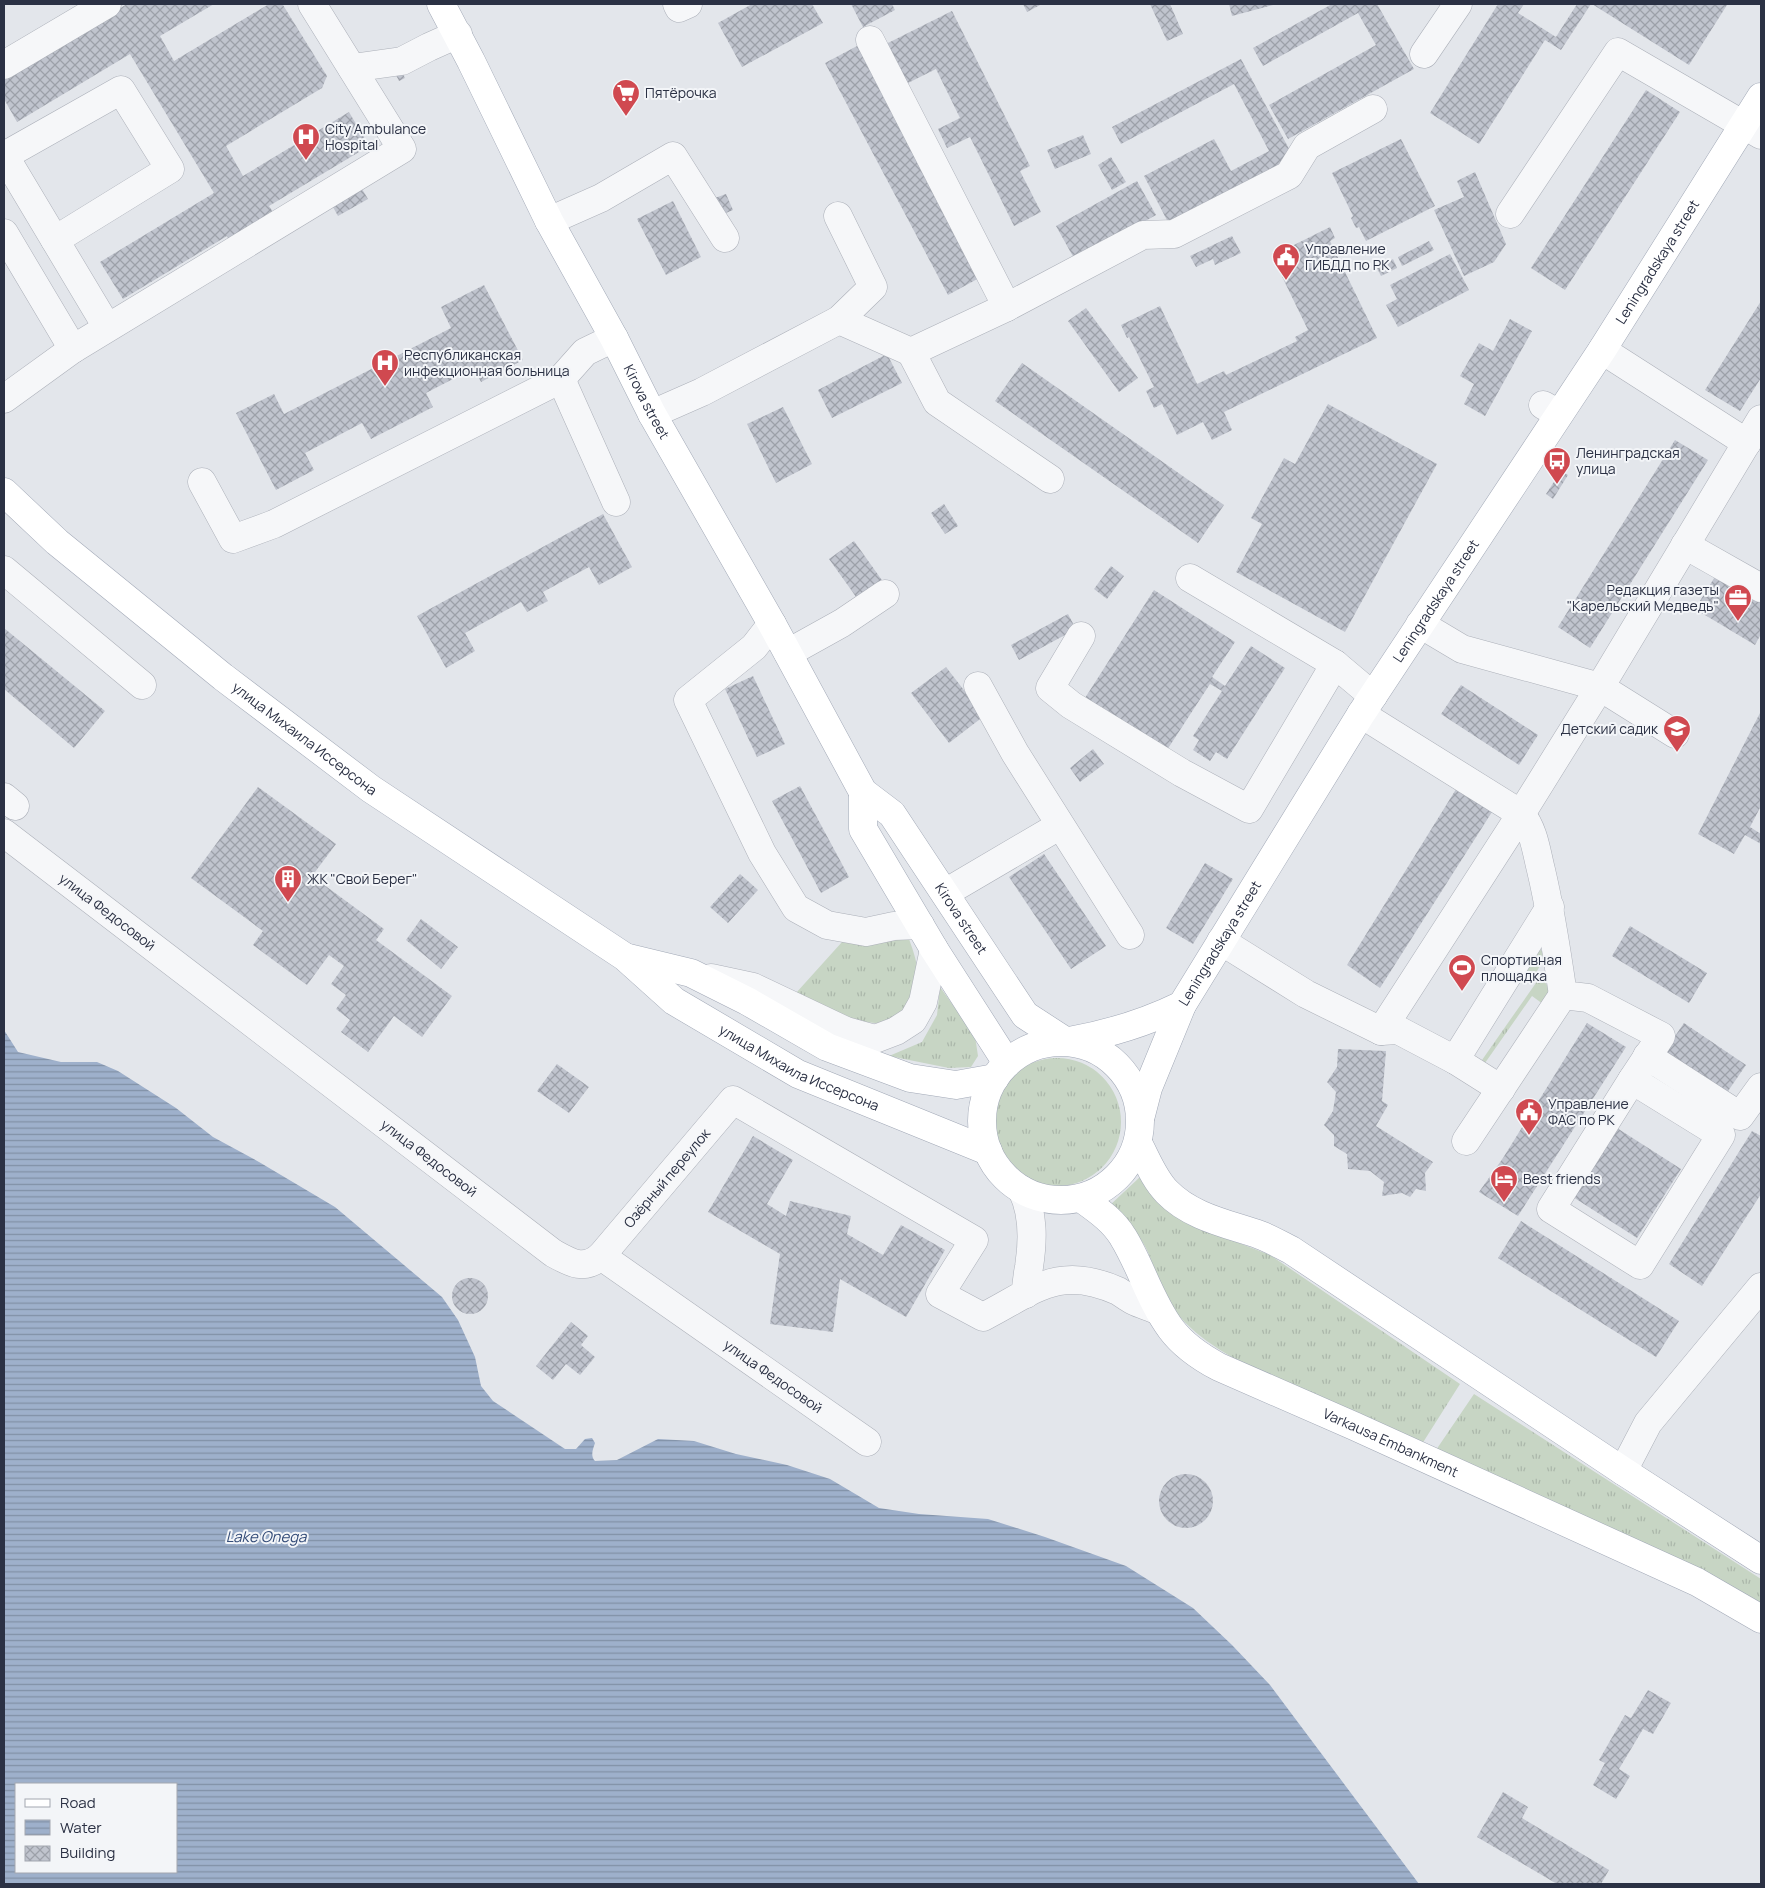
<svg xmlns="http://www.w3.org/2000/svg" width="1765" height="1888" font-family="Manrope,sans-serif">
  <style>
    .grass { fill: url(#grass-tufts) }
    .water { fill: url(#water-rules); fill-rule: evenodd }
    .building { fill: url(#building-cross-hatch) }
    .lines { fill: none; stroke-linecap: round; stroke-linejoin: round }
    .minor-casing { stroke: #acb0b9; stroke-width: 29 }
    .major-casing { stroke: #a2a9b7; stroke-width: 29 }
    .minor { stroke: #f6f7f9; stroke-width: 28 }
    .major { stroke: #fff; stroke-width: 28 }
    .labels { text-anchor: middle; stroke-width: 4; stroke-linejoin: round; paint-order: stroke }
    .poi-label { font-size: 14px; fill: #2b3144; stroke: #f3f5f8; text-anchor: start }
    .street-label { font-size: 14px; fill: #2b3144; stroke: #f3f5f8 }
    .water-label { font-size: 15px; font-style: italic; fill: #344c78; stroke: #f3f5f8 }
  </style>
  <defs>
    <pattern id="grass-tufts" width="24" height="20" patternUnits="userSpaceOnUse" patternTransform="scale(1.25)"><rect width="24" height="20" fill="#c7d5c4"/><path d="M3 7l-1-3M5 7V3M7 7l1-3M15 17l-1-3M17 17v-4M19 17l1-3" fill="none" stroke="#abb7aa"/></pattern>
    <pattern id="water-rules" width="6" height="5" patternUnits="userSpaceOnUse" patternTransform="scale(1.25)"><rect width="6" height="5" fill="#9eb0cb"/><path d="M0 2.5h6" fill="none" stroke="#8190a6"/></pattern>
    <pattern id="building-cross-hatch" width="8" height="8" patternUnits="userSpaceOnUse" patternTransform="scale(1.25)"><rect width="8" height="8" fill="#c0c4ce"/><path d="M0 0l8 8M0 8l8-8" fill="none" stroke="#9ca0a9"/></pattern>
  </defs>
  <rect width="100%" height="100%" fill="#e3e6eb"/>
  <path class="grass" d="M909 939C918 964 925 986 906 1009 901 1015 891 1020 884 1024L857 1021 796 993 842 942Z
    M1539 949 1547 954 1537 971 1554 995 1547 1007 1532 996 1485 1063 1482 1060 1538 980 1524 970Z
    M940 987 975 1036 978 1056 971 1067 949 1068 889 1056 922 1042 937 1015Z
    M993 1122a64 64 0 1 1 128 0a64 64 0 1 1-128 0Z
    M1140 1177 1166 1205 1195 1226 1270 1255 1460 1384 1422 1444 1241 1362C1211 1346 1177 1323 1162 1290 1154 1274 1152 1255 1141 1240 1131 1228 1119 1217 1109 1206Z
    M1474 1394 1761 1579V1603L1712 1575 1436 1450Z"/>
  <path class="water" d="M4 1030 18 1052 61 1062H97L118 1071 176 1108 213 1137 259 1162 335 1207 442 1297 458 1320 475 1357 481 1386 493 1401 565 1449H576L585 1439 592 1438 595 1443C593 1449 590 1456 595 1461L617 1460 658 1439 694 1441 736 1454 787 1465 830 1479 879 1508 919 1514 988 1519 1045 1537 1126 1566 1193 1608 1232 1645 1270 1685 1419 1884H4ZM16 1784H176V1872H16Z"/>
  <path class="building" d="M127 4H214L160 36 174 61 269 4 283 5 327 76 322 88 226 146 243 176 349 112 369 146 269 206 275 215 230 242 227 236 123 299 100 262 214 193 130 54 17 122 4 99V78Z
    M752 4H812L823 23 742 67 718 23Z
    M851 4H892L895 10 863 27Z
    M1023 4H1042L1027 12Z
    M1150 4H1170L1183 34 1167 41Z
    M1229 4H1277L1232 16Z
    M1332 4H1377L1414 69 1288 139 1269 105 1376 45 1358 13 1263 66 1253 48Z
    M1498 4H1524L1518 13 1556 37 1577 4H1591L1561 50 1545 40 1479 144 1430 113Z
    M1592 4H1725L1727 5 1689 65Z
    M952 11 1030 166 1020 171 1041 212 1014 226 970 137 947 148 938 129 960 118 936 69 904 85 884 45Z
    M859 45 981 277 948 295 825 63Z
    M1241 59 1295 160 1170 226 1144 176 1214 139 1231 171 1269 151 1234 84 1121 144 1112 127Z
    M402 72 405 78 399 81 396 75Z
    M1646 90 1680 112 1565 290 1531 268Z
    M1083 135 1091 154 1055 169 1047 150Z
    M1401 139 1435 206 1366 241 1359 227 1356 228 1351 218 1353 216 1332 173Z
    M1111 157 1126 182 1112 190 1098 165Z
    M1475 172 1506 244 1494 262 1464 276 1434 210 1464 197 1457 181Z
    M1137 181 1156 215 1075 260 1056 226Z
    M359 184 368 199 338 216 329 200Z
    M726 194 733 210 719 216 712 199Z
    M673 201 701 257 666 275 637 219Z
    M1330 227 1335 238 1330 241 1377 338 1224 412 1232 430 1212 440 1203 422 1177 435 1162 404 1154 408 1146 391 1154 387 1129 337 1127 338 1121 325 1160 306 1197 384 1224 371 1226 375 1297 341 1295 337 1308 330 1272 256Z
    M1232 236 1241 253 1215 265 1213 259 1196 267 1190 256Z
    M1429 241 1434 250 1402 266 1398 257Z
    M1450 254 1469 290 1398 327 1386 305 1397 299 1390 285Z
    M1393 259 1397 268 1381 276 1377 268Z
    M484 285 523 360 481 382 474 368 426 393 433 407 371 439 362 423 305 453 314 470 276 490 236 413 274 394 284 414 451 328 441 307Z
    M1761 301V378L1740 411 1705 390Z
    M1086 308 1138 378 1119 392 1068 321Z
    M1510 319 1532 331 1485 416 1464 404 1474 384 1460 376 1479 343 1493 351Z
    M887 354 902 383 832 418 818 390Z
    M1022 363 1224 505 1198 543 995 401Z
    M1328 404 1437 464 1345 632 1236 572 1262 524 1251 518 1284 458 1295 464Z
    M783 407 812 464 776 483 747 424Z
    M1675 440 1708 460 1590 648 1558 627Z
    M1561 471 1568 475 1553 499 1546 494Z
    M944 504 958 526 945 534 931 513Z
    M603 514 632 567 599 585 589 567 543 592 548 601 527 612 521 602 465 633 475 651 446 668 417 616Z
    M854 541 884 583 859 601 829 559Z
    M1111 566 1124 576 1107 599 1094 589Z
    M1716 575 1761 602V634L1755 645 1695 609Z
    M1154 590 1235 642 1212 677 1225 686 1251 646 1285 668 1227 759 1216 752 1210 761 1193 750 1199 740 1193 736 1222 691 1210 684 1167 750 1085 698Z
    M1068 614 1076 629 1019 660 1011 645Z
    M4 628 105 711 74 748 4 689Z
    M946 667 984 716 949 743 911 693Z
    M753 676 785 744 757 757 725 689Z
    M1461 685 1538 735 1519 765 1441 714Z
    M1761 711V806L1750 827 1761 834V844L1745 835 1734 854 1698 834Z
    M1093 749 1104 764 1080 782 1070 768Z
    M1463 778 1499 801 1380 988 1347 965Z
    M800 786 849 877 821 893 772 801Z
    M258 787 336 844 312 876 384 929 376 940 452 996 422 1037 394 1016 368 1052 341 1032 350 1020 336 1009 346 995 331 984 344 966 329 955 307 985 253 945 263 931 191 878Z
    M1044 854 1106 946 1071 969 1009 877Z
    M1205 863 1233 879 1193 944 1166 928Z
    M740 874 758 890 728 923 710 907Z
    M421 919 458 947 441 969 406 940Z
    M1630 926 1707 973 1689 1003 1612 956Z
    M1587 1023 1626 1047 1518 1216 1479 1192 1503 1158Z
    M1684 1023 1746 1065 1724 1097 1662 1055Z
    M1338 1049 1386 1051 1382 1101 1388 1105 1376 1126 1433 1162 1425 1173 1426 1191 1416 1189 1410 1197 1402 1193 1382 1196 1384 1182 1370 1171 1348 1169 1347 1154 1334 1146V1135L1324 1125 1333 1111 1336 1092 1327 1082 1337 1067Z
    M557 1064 589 1087 569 1113 537 1091Z
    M1617 1128 1681 1169 1637 1238 1573 1197Z
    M1752 1131 1761 1136V1194L1702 1286 1669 1264Z
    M753 1136 793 1160 767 1204 786 1216 790 1201 851 1216 847 1234 883 1255 901 1225 945 1250 906 1317 840 1279 833 1332 770 1324 780 1254 708 1212Z
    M1521 1221 1679 1321 1656 1357 1498 1258Z
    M452 1296a18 18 0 1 1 36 0a18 18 0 1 1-36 0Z
    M571 1322 588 1336 581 1345 595 1357 580 1375 566 1364 553 1380 536 1366Z
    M1159 1501a27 27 0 1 1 54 0a27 27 0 1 1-54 0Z
    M1648 1690 1671 1703 1653 1734 1643 1729 1619 1769 1630 1776 1616 1799 1593 1785 1605 1763 1599 1760 1625 1715 1631 1718Z
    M1503 1792 1528 1807 1522 1818 1609 1870 1601 1884H1557L1477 1837Z"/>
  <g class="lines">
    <defs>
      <g id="minor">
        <path d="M677 4 679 8 688 4"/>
        <path d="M870 40 1007 307"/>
        <path d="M1424 54 1458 4"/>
        <path d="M4 65 107 4"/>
        <path d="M352 68 402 61 429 47 458 34"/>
        <path d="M4 155 107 327"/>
        <path d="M4 156 121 90 170 169 55 240"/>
        <path d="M1510 214 1618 52 1761 135"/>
        <path d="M838 216 873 287 839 320"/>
        <path d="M549 221 601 198 673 156 725 238"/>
        <path d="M4 233 73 349"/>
        <path d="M1602 350 1747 443"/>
        <path d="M911 352 937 402 1050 479"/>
        <path d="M561 379 616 502"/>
        <path d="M4 399 73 349 402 149 312 4"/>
        <path d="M1543 405 1559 414"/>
        <path d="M652 414 702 392 839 320 911 352 1007 307 1143 235 1174 234 1289 175 1307 146 1373 109"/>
        <path d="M202 482 233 539 274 524 561 379 585 352 614 338"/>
        <path d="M1685 545 1761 588"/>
        <path d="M4 570 142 685"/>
        <path d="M1190 578 1335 664 1373 696"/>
        <path d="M772 624 754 647 688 700 762 853 796 908 827 925 866 932 894 926 920 925"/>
        <path d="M1420 624 1462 649 1600 687 1675 734"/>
        <path d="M1081 636 1050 688 1071 705 1182 773 1249 809 1335 664"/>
        <path d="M788 653 842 623 885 594"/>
        <path d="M978 686 1015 753 1130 935"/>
        <path d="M1361 714 1521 814 1600 687 1761 419"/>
        <path d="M4 797 15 806"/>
        <path id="s1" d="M4 833 553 1253C571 1263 584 1271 601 1256L733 1100 974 1240 940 1294 983 1317C1034 1291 1058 1264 1118 1291 1123 1294 1128 1298 1134 1301 1142 1305 1151 1307 1159 1311"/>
        <path d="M945 893 1059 826"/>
        <path d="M1221 941 1306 994 1381 1031 1398 1030 1455 1060 1501 1089"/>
        <path d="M711 978 753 987 846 1031 875 1039 896 1031 913 1020 923 1002 934 949"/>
        <path d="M1381 1031 1521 814C1534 830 1536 850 1541 870 1551 912 1557 953 1563 995L1588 998 1661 1036 1632 1080"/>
        <path d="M1647 1056 1740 1116 1761 1087"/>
        <path d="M1455 1060 1550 907"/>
        <path d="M1632 1080 1721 1135 1640 1265 1551 1209Z"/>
        <path d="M1466 1141 1563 995"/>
        <path d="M1022 1190C1034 1214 1033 1241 1029 1267 1027 1277 1026 1284 1026 1294"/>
        <path id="s2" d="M601 1256 867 1442"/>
        <path d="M1623 1471 1648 1423 1761 1287"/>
      </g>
      <g id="major">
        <path id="s3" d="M441 4 471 61 549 221 614 338 652 414 772 624 863 792 892 814 1025 1015 1065 1041"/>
        <path id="s4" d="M4 492 57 542 223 677 371 789 625 957 674 1001 798 1074 988 1151"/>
        <path d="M863 792V829L934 949 1007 1063"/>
        <path d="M629 958 691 973 747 1001 827 1047 910 1078 956 1085 995 1078"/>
        <path d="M1069 1041C1109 1034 1145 1023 1182 1005"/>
        <circle cx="1061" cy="1121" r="79"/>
        <path id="s5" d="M1141 1115 1148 1088 1182 1005 1361 714 1602 350 1761 97"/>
        <path d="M1138 1143C1147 1160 1154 1179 1167 1192 1191 1217 1229 1224 1260 1235 1271 1239 1281 1245 1291 1250L1623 1471 1761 1560"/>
        <path id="s6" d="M1081 1198C1096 1209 1113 1220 1123 1237 1141 1266 1150 1301 1171 1329 1183 1345 1202 1358 1219 1367L1354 1426 1697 1582 1761 1619"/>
      </g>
    </defs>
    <use href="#minor" class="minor-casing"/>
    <use href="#major" class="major-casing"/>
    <use href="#minor" class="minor"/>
    <use href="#major" class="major"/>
  </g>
  <defs>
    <symbol id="supermarket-pin" viewBox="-11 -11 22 30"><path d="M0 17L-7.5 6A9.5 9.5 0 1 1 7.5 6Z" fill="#d04950" stroke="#f3f5f8"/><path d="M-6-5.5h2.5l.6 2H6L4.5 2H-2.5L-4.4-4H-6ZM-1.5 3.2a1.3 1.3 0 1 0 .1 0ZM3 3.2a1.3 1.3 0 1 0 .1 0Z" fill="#fff"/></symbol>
    <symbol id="hospital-pin" viewBox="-11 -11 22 30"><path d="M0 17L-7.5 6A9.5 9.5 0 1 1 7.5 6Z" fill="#d04950" stroke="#f3f5f8"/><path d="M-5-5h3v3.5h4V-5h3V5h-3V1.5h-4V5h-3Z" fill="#fff"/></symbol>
    <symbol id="civic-pin" viewBox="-11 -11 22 30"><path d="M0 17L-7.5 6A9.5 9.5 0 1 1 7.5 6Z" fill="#d04950" stroke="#f3f5f8"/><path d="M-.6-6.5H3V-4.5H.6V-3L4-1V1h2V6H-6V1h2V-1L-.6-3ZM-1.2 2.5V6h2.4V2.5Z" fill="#fff"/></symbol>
    <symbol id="bus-pin" viewBox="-11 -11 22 30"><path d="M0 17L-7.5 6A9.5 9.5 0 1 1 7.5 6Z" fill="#d04950" stroke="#f3f5f8"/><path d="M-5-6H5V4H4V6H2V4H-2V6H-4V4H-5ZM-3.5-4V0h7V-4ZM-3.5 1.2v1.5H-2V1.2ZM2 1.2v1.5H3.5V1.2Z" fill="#fff"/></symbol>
    <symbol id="office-pin" viewBox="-11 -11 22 30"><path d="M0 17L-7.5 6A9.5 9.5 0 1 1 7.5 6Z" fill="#d04950" stroke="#f3f5f8"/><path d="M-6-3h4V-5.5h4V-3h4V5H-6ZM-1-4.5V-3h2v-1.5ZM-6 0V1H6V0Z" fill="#fff"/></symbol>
    <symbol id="school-pin" viewBox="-11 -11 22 30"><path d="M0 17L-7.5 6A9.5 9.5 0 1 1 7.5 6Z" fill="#d04950" stroke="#f3f5f8"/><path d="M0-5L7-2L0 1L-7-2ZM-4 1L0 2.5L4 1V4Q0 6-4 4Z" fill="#fff"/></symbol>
    <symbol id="building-pin" viewBox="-11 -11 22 30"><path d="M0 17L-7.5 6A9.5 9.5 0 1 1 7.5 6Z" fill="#d04950" stroke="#f3f5f8"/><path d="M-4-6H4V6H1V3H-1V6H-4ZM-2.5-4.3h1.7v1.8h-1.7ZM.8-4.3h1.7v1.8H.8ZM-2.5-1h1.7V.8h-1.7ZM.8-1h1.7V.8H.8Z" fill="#fff"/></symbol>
    <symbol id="stadium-pin" viewBox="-11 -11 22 30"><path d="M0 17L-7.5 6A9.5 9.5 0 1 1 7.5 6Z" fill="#d04950" stroke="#f3f5f8"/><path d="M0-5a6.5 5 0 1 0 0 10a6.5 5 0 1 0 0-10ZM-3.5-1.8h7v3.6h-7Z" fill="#fff"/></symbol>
    <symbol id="hotel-pin" viewBox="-11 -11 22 30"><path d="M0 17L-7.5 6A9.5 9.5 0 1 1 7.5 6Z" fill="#d04950" stroke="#f3f5f8"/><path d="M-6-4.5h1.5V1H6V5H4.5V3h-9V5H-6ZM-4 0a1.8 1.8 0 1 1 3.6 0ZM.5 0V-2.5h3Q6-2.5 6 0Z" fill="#fff"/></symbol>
  </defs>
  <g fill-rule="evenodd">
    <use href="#supermarket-pin" x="610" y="77" width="32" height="43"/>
    <use href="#hospital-pin" x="290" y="121" width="32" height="43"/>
    <use href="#civic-pin" x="1270" y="241" width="32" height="43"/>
    <use href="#hospital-pin" x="369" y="347" width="32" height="43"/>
    <use href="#bus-pin" x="1541" y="445" width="32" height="43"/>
    <use href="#office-pin" x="1722" y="582" width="32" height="43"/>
    <use href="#school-pin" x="1661" y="713" width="32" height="43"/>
    <use href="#building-pin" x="272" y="863" width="32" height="43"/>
    <use href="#stadium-pin" x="1446" y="952" width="32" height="43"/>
    <use href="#civic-pin" x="1513" y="1096" width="32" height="43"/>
    <use href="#hotel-pin" x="1488" y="1163" width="32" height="43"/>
  </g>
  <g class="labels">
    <g class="poi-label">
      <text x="645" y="98">Пятёрочка</text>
      <text x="325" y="134">City Ambulance<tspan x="325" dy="16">Hospital</tspan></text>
      <text x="1305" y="254">Управление<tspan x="1305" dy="16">ГИБДД по РК</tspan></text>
      <text x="404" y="360">Республиканская<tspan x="404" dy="16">инфекционная больница</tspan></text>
      <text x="1576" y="458">Ленинградская<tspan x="1576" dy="16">улица</tspan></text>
      <text x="1719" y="595" text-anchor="end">Редакция газеты<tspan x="1719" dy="16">"Карельский Медведь"</tspan></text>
      <text x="1658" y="734" text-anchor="end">Детский садик</text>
      <text x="307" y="884">ЖК "Свой Берег"</text>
      <text x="1481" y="965">Спортивная<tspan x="1481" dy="16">площадка</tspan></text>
      <text x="1548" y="1109">Управление<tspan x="1548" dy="16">ФАС по РК</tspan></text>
      <text x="1523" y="1184">Best friends</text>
    </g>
    <g class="street-label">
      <text dy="5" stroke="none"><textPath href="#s5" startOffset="1000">Leningradskaya street</textPath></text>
      <text dy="5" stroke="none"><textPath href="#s3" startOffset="448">Kirova street</textPath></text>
      <text dy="5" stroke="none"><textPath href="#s5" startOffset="595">Leningradskaya street</textPath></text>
      <text dy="5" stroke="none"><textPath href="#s4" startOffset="389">улица Михаила Иссерсона</textPath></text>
      <text dy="5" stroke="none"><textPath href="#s1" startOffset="130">улица Федосовой</textPath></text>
      <text dy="5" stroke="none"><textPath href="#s3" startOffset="1056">Kirova street</textPath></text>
      <text dy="5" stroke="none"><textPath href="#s5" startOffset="190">Leningradskaya street</textPath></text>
      <text dy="5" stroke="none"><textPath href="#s4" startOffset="985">улица Михаила Иссерсона</textPath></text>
      <text dy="5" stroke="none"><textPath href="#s1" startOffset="535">улица Федосовой</textPath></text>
      <text dy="5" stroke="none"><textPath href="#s1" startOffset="846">Озёрный переулок</textPath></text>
      <text dy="5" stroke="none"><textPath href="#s2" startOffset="210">улица Федосовой</textPath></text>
      <text dy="5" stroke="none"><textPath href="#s6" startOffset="411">Varkausa Embankment</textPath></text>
    </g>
    <g class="water-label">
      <text x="266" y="1542">Lake Onega</text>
    </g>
  </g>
  <rect width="1765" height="1888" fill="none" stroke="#2b3144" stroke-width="10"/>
  <rect x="15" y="1783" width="162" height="90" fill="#f3f5f8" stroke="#a3a7b0"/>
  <rect x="25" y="1799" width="25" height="8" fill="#ffffff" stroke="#a3a7b0"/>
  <text x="60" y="1808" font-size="15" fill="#2b3144">Road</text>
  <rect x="25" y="1820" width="25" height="15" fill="url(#water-rules)" stroke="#a3a7b0"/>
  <text x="60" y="1833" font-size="15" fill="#2b3144">Water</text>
  <rect x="25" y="1846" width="25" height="15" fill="url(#building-cross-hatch)" stroke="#a3a7b0"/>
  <text x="60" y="1858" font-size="15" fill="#2b3144">Building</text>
</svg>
